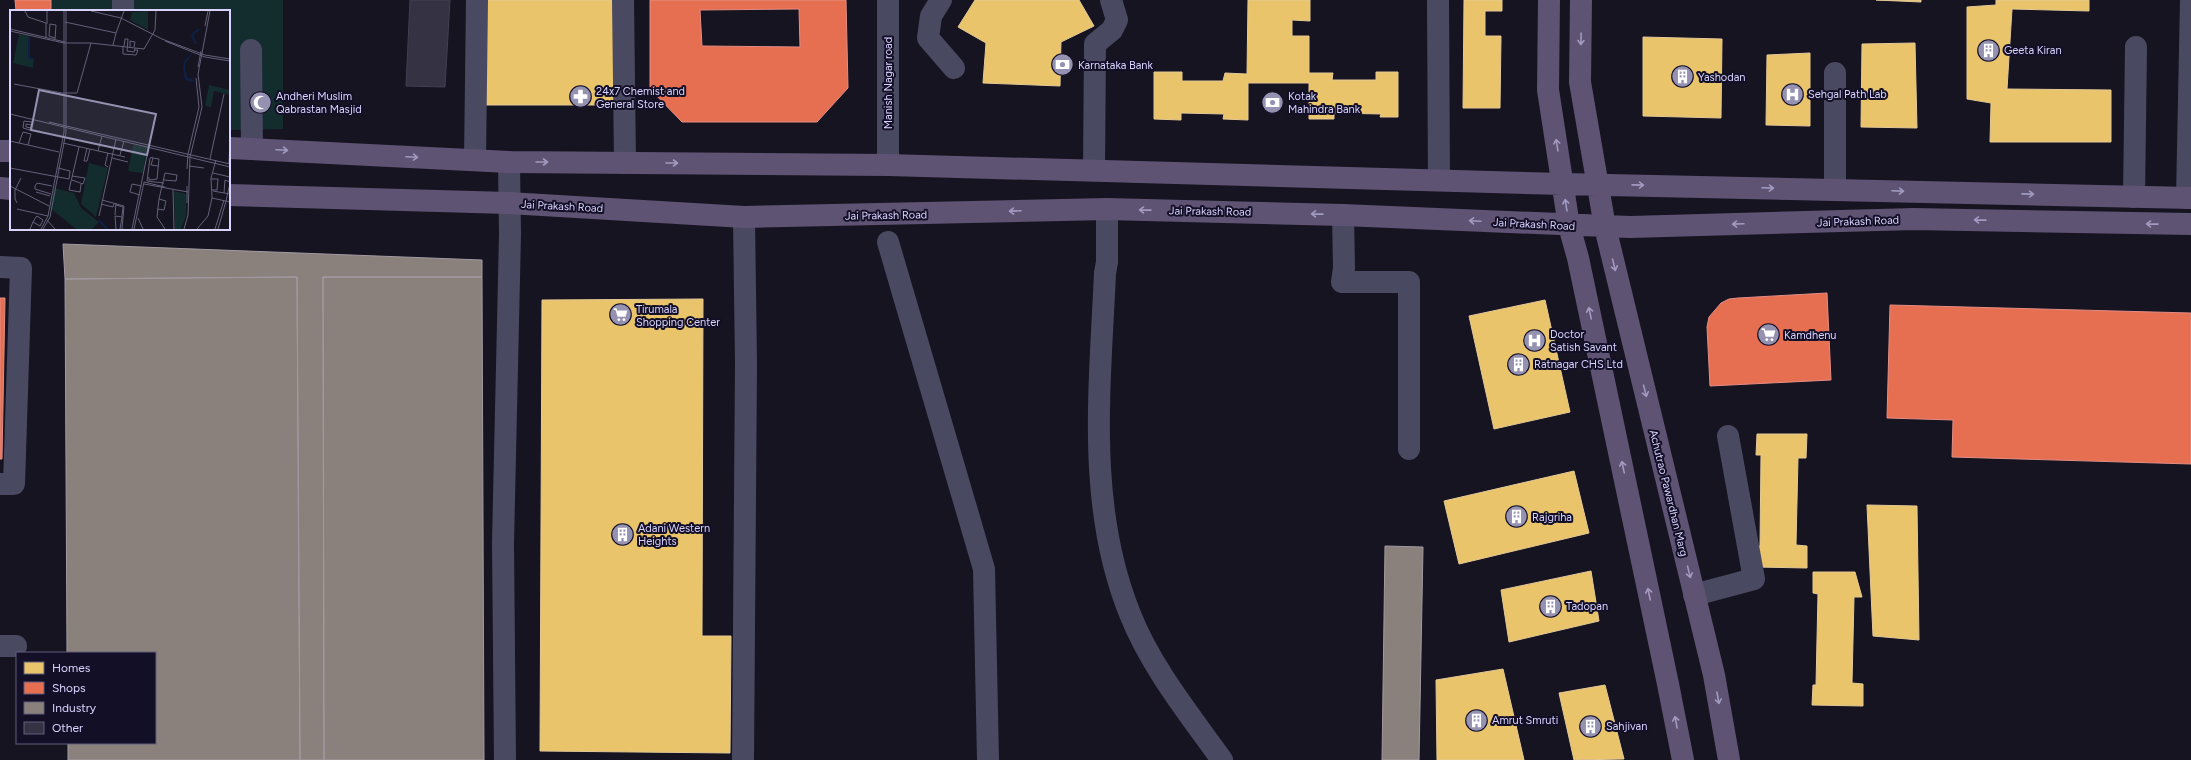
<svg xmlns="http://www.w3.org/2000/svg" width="2191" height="760" font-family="Figtree,sans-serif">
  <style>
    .green { fill: #132c2d }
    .homes { fill: #e9c46a; stroke: #e4c997 }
    .shops { fill: #e76f51; stroke: #e38d85; fill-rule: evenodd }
    .industry { fill: #8a817c; stroke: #a29aa3 }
    .building { fill: #343243; stroke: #433f54 }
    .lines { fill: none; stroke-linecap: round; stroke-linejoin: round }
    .minor { stroke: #4a4962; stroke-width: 22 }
    .major { stroke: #5e5373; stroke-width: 22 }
    .oneway { stroke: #a29ac0 }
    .labels { text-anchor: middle; stroke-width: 4; stroke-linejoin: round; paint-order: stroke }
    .poi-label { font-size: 11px; fill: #d9d4ff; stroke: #130f26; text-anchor: start }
    .street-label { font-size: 11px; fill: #d9d4ff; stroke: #130f26 }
    .inset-river { fill: none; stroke: #0d2144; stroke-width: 2 }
    .inset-road { fill: none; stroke: #64617a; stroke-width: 1 }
    .view { fill: #9591b1; fill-opacity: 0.15; stroke: #9591b1; stroke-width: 2 }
    .inset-edge { fill: none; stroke: #d9d4ff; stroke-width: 2 }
  </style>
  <rect width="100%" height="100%" fill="#161421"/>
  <path class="green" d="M21 0H283V129L229 130V11H22Z"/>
  <path class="homes" d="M487 0H615V105H486Z
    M975 0H1079L1094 26 1061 42 1060 86 983 83 986 43 958 27Z
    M1248 0H1310V21L1292 20V36H1309V73H1333L1332 80H1376V72H1398V117H1380L1381 114 1334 113V119H1309V83H1248V120L1223 119 1224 114 1181 113V120L1154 119V72H1182V81H1223L1225 73 1247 74Z
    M1464 0H1502V11H1485V36H1501L1500 108H1463Z
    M1876 0H1921V2Z
    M1996 0H2089V11L2012 9 2007 89 2111 90V142H1990L1991 103 1967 99V7L1996 5Z
    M1643 37 1722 39 1721 118 1643 116Z
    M1915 43 1917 128 1861 127 1862 44Z
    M1810 53V126L1766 125 1767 55Z
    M703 299 702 636H731L730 753 540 751 542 300Z
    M1545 300 1570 412 1494 429 1469 316Z
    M1757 434H1807L1806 458H1798L1796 545 1807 546V568L1756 567V547L1760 546 1761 455H1756Z
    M1574 471 1589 533 1459 564 1444 501Z
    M1867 505 1917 506 1919 640 1873 636Z
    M1591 571 1599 621 1509 642 1501 590Z
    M1813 572H1855L1862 597H1854L1852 683 1863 684V706L1812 705 1813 685H1816L1818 594 1813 593Z
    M1503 669 1524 760H1437L1436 680Z
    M1605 685 1624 759 1574 760 1559 693Z"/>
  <path class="shops" d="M15 0H51V11H16Z
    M650 0H846L848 88 817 122H682L650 89ZM799 9 800 47 702 46 700 10Z
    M1827 293 1831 380 1710 386 1707 327 1709 317 1721 303 1729 299 1738 298Z
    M0 298H5L2 459H0Z
    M1890 305 2191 313V464L1952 457 1953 420 1887 418Z"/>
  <path class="industry" d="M63 244 482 260V277H323L324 760H300L297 277 65 279Z
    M297 277 300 760H68V743H155V653H67L65 279Z
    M323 277H482L484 760H324Z
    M1385 546 1423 547 1419 760H1382Z"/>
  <path class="building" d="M410 0H450L445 87 406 86Z"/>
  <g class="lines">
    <path class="minor" d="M623 0 625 163
      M888 0V165
      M941 0 931 16 928 38 954 68
      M1438 0 1439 180
      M123 11V0
      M251 50 252 149
      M475 160 477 0
      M1094 170 1095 44 1112 30 1117 20 1111 0
      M1835 190V73
      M2134 197 2136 47
      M2187 198 2191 0
      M1107 209V262L1105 273C1100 388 1086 505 1130 614 1151 667 1189 714 1222 760
      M1343 215 1344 268 1342 282H1409V449
      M888 242 984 569 988 760
      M0 267 21 268 14 484H0
      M1694 595 1754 579 1728 436
      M0 646H16
      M505 760 503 543 510 234 509 162
      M743 760 746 364 744 217"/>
    <path class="major" d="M1549 0 1548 90 1569 226 1578 258 1668 684 1683 760
      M1581 0 1580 82 1605 227 1714 675 1729 760
      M229 148 509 162 888 165 1563 184 2191 198
      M0 151H11
      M0 188 11 189
      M229 195 508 203 744 217 1107 209 1343 215 1630 227 1914 219 2191 224"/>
  </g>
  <defs><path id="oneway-shaft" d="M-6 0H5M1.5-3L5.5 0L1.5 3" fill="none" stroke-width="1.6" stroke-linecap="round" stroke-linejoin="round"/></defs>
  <g class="oneway">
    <use href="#oneway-shaft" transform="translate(1581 39) rotate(91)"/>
    <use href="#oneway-shaft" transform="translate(1557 145) rotate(-99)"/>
    <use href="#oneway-shaft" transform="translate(282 150) rotate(3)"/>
    <use href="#oneway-shaft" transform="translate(412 157) rotate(3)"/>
    <use href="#oneway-shaft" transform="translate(542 162)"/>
    <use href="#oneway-shaft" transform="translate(672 163)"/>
    <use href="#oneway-shaft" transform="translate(1638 185) rotate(1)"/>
    <use href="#oneway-shaft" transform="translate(1768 188) rotate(2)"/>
    <use href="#oneway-shaft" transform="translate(1898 191) rotate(2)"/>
    <use href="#oneway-shaft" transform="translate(2028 194) rotate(1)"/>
    <use href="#oneway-shaft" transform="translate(1566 205) rotate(-99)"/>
    <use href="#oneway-shaft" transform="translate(1145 210) rotate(-179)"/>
    <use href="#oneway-shaft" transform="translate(1015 211) rotate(178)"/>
    <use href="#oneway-shaft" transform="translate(1317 214) rotate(-179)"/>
    <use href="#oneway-shaft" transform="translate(1980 220) rotate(-179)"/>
    <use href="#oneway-shaft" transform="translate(1475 221) rotate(-177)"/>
    <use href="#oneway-shaft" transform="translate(1738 224) rotate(178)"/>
    <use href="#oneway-shaft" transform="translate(2152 224) rotate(-179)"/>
    <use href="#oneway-shaft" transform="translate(1614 265) rotate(76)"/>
    <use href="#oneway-shaft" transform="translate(1590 313) rotate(-102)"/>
    <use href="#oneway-shaft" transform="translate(1645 391) rotate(76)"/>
    <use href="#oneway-shaft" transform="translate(1623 467) rotate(-102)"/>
    <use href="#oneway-shaft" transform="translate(1689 572) rotate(76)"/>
    <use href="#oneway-shaft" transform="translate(1649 594) rotate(-102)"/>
    <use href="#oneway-shaft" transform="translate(1718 698) rotate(80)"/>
    <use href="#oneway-shaft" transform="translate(1676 722) rotate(-101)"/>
  </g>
  <defs>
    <symbol id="building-disc" viewBox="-11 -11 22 22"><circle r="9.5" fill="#9591b1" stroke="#130f26"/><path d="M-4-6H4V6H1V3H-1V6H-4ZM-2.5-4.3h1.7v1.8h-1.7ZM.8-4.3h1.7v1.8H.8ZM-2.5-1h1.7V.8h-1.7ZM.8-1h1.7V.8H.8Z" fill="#fff"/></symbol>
    <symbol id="bank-disc" viewBox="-11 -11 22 22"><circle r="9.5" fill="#9591b1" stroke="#130f26"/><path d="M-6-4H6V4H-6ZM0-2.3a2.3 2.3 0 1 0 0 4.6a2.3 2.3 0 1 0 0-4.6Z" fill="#fff"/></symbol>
    <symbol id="hospital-disc" viewBox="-11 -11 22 22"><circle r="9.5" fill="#9591b1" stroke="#130f26"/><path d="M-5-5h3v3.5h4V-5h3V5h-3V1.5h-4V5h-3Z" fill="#fff"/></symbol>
    <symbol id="pharmacy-disc" viewBox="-11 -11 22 22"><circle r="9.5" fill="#9591b1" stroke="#130f26"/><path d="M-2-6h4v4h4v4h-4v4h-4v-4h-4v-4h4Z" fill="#fff"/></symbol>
    <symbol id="mosque-disc" viewBox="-11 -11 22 22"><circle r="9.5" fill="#9591b1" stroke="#130f26"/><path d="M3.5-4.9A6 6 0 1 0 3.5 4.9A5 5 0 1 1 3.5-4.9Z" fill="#fff"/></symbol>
    <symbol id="supermarket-disc" viewBox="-11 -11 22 22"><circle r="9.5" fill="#9591b1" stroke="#130f26"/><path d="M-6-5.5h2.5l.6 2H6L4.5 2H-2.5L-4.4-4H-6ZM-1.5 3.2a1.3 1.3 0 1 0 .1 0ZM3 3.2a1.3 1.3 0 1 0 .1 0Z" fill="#fff"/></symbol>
  </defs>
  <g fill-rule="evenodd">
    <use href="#building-disc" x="1976" y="38" width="25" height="25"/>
    <use href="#bank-disc" x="1050" y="52" width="25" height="25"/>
    <use href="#building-disc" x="1670" y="64" width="25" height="25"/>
    <use href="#hospital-disc" x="1780" y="82" width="25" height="25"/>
    <use href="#pharmacy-disc" x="568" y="84" width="25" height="25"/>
    <use href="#mosque-disc" x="248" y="90" width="25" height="25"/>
    <use href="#bank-disc" x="1260" y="90" width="25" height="25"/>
    <use href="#supermarket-disc" x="608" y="302" width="25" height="25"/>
    <use href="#supermarket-disc" x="1756" y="322" width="25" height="25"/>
    <use href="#hospital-disc" x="1522" y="328" width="25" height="25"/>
    <use href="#building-disc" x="1506" y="352" width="25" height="25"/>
    <use href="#building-disc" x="1504" y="504" width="25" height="25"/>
    <use href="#building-disc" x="610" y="522" width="25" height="25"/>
    <use href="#building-disc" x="1538" y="594" width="25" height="25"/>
    <use href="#building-disc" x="1464" y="708" width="25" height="25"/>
    <use href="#building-disc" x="1578" y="714" width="25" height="25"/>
  </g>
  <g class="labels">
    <g class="poi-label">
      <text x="2004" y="54">Geeta Kiran</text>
      <text x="1078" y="69">Karnataka Bank</text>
      <text x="1698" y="81">Yashodan</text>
      <text x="596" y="95">24x7 Chemist and<tspan x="596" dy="13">General Store</tspan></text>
      <text x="1808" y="98">Sehgal Path Lab</text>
      <text x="276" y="100">Andheri Muslim<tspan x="276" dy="13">Qabrastan Masjid</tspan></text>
      <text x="1288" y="100">Kotak<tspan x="1288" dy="13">Mahindra Bank</tspan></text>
      <text x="636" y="313">Tirumala<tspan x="636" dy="13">Shopping Center</tspan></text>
      <text x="1550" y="338">Doctor<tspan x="1550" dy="13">Satish Savant</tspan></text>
      <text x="1784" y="339">Kamdhenu</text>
      <text x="1534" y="368">Ratnagar CHS Ltd</text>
      <text x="1532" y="521">Rajgriha</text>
      <text x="638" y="532">Adani Western<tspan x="638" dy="13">Heights</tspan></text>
      <text x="1566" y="610">Tadopan</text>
      <text x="1492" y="724">Amrut Smruti</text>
      <text x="1606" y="730">Sahjivan</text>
    </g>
    <g class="street-label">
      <text transform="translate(888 83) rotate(-90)" y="4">Manish Nagar road</text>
      <text transform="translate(562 206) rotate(3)" y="4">Jai Prakash Road</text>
      <text transform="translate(1210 211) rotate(1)" y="4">Jai Prakash Road</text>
      <text transform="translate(886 215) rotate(-1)" y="4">Jai Prakash Road</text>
      <text transform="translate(1858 221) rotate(-2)" y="4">Jai Prakash Road</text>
      <text transform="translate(1534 224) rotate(3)" y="4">Jai Prakash Road</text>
      <text transform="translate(1669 493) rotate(76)" y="4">Achutrao Pawardhan Marg</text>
    </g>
  </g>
  <g transform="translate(10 10)">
    <rect width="220" height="220" fill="#161421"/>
    <path d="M138 1V20L120 10 122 2ZM9 24 19 26V48L24 49 23 58 3 53ZM199 75 220 80V85L204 81 201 97 195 96ZM123 135 137 137 133 163 118 161ZM79 153 98 158 86 207 71 194ZM44 178 64 183 71 198 89 212 82 219H66L40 198ZM164 181 176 184V206L171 219H165Z" fill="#132c2d"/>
    <path d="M184 41 175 54V59L177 67 184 70 183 72 175 70 173 57 175 50Z" fill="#0d2144"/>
    <path class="inset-river" d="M19 27V48L23 49M186 34 182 25 189 19M89 210 97 219"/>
    <path class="inset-road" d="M15 1 18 7 36 13V28M81 1 111 8 152 29 195 45 220 49M55 12 106 23 103 35M37 14V1M195 16 198 1M0 19 55 32M0 21 54 33H81L134 39 145 20 146 1M106 23 114 1M45 29 46 15 40 14 39 26 45 28M155 31 195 47 220 51M113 36V44L126 45 128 40H125M114 36 115 29H118L117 41 124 42 125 38M120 37V31L125 32 124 37M188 57 191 41M4 74 52 83H67L81 33M0 104 220 157M22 112 14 111 13 118 20 120 23 109M39 112 220 154M21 118 16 117V114L22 115M0 131 49 142M9 133 13 122 21 124 18 135M53 133 115 147M77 138 74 151H77L80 139M88 141 92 126M98 143 95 155 98 157M110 145 114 131M143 147 140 148 137 171 154 173M102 148 118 152M200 149 214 84M219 153 220 129M179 156 194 158M0 158 59 169 60 161 48 158M177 159 178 144 189 97 186 68M203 163 220 167M62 166 75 168 73 174 62 170M139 167V170L147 169 149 149 143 148 141 155 148 156M201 169H208L207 180H202M154 170 166 171 167 165 155 163 149 189 147 207 155 219M134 172 155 177M134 174 178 182M0 176 39 196M59 180 69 137M59 180 70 182 71 174M163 180 164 219M203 181 220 184M26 182 40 186M214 183 215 170 220 172M41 184 25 179V176L27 173 42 176M130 185 120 182 122 174 132 176M202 188 220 192M92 190 114 196 112 219M216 191 220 173M7 193 5 189V180L11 168M177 193V176M91 194 103 197 104 194M106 195 113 197 112 206M7 199 38 206M147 199 154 200 156 191 149 189M105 205 106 193M89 206 106 129M128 208 133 219M37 210 45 219M20 219 23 212 26 207 27 206 33 210 30 216 23 212M31 219 38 206 54 122V1M33 219 40 207 56 122V1M106 219 105 206 113 207M110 219 112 207M122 219 139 136M124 219 134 172M174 219 178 205 180 147 192 97 188 64 200 1M187 219 198 206 202 188 201 168 206 150M205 219 214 190M208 219 216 191"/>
    <path class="view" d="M29 80 146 104 137 145 21 120Z"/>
    <rect width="220" height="220" class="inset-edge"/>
  </g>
  <rect x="16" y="652" width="140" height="92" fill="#130f26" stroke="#625e7d"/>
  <rect x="24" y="662" width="20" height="12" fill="#e9c46a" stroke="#625e7d"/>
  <text x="52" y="672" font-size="12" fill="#d9d4ff">Homes</text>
  <rect x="24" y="682" width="20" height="12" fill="#e76f51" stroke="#625e7d"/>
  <text x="52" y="692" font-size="12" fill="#d9d4ff">Shops</text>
  <rect x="24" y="702" width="20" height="12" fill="#8a817c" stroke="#625e7d"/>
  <text x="52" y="712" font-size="12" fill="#d9d4ff">Industry</text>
  <rect x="24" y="722" width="20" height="12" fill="#343243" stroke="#625e7d"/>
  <text x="52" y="732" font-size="12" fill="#d9d4ff">Other</text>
</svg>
